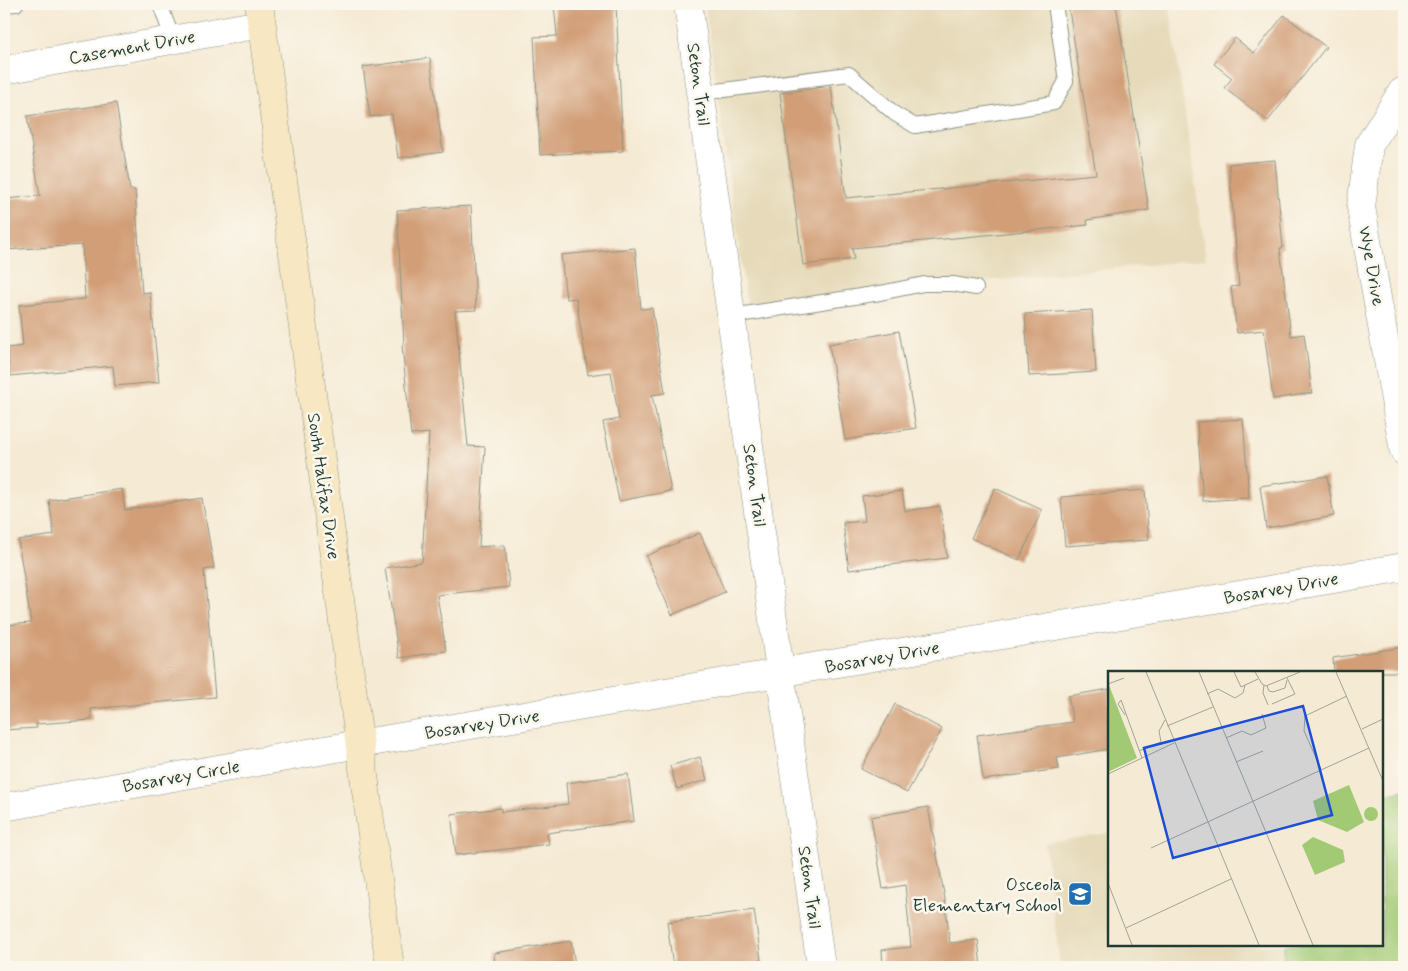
<svg xmlns="http://www.w3.org/2000/svg" width="1408" height="971" font-family="Mynerve,sans-serif">
  <style>
    .built { fill: #e6daba }
    .green { fill: #a2ca75; stroke: #608454 }
    .building { fill: #d19e77 }
    .lines { fill: none; stroke-linecap: round; stroke-linejoin: round }
    .lane-casing { stroke: #8a9484; stroke-width: 16 }
    .street-casing { stroke: #8a9484; stroke-width: 29 }
    .secondary-casing { stroke: #8a9484; stroke-width: 29 }
    .lane { stroke: #fff; stroke-width: 14 }
    .street { stroke: #fff; stroke-width: 28 }
    .secondary { stroke: #f7e8c3; stroke-width: 28 }
    .labels { text-anchor: middle; stroke-width: 5; stroke-linejoin: round; paint-order: stroke }
    .street-label { font-size: 18px; fill: #1f3d34; stroke: #fbf7ec }
    .poi-label { font-size: 18px; fill: #1f3d34; stroke: #fbf7ec; text-anchor: end }
    .inset-road { fill: none; stroke: #9fa594; stroke-width: 1 }
    .view { fill: #1d4ed8; fill-opacity: 0.15; stroke: #1d4ed8; stroke-width: 2.5 }
    .inset-edge { fill: none; stroke: #1f3d34; stroke-width: 2.5 }
  </style>
  <rect width="100%" height="100%" fill="#fbf7ec"/>
  <filter id="ink" filterUnits="userSpaceOnUse"><feTurbulence type="fractalNoise" baseFrequency=".02" numOctaves="2"/><feDisplacementMap in="SourceGraphic" scale="10" xChannelSelector="R" yChannelSelector="G"/><feConvolveMatrix kernelMatrix="1 2 1 2 8 2 1 2 1" color-interpolation-filters="sRGB"/></filter>
  <filter id="wash" filterUnits="userSpaceOnUse"><feTurbulence type="fractalNoise" baseFrequency=".0096" numOctaves="4" result="noise"/><feDisplacementMap in="SourceGraphic" scale="20" xChannelSelector="R" yChannelSelector="G"/><feGaussianBlur stdDeviation="1.12" result="paint"/><feColorMatrix in="noise" values="0 0 0 0 0 0 0 0 0 0 0 0 0 0 0 0 0 1.4 0 .05"/><feComposite in="paint" operator="in"/></filter>
  <g filter="url(#wash)">
    <rect width="100%" height="100%" fill="#f5ead4"/>
    <path class="built" d="M705 4H1169L1206 259 747 305Z
      M1109 833V945H1382L1404 967H1060L1045 843Z"/>
    <path class="green" d="M1404 790V967H1284V945H1382V794Z"/>
    <g id="blocks">
      <path class="building" d="M554 4H616L623 151 540 155 534 37 557 36Z
        M1068 4H1116L1149 210 1087 220 1088 225 852 248 854 259 803 265 780 93 831 86 846 198 1096 174Z
        M1284 15 1326 47 1268 121 1224 88 1232 78 1214 64 1235 38 1254 53Z
        M430 58 443 152 398 158 392 114 370 117 363 67Z
        M116 103 130 190H135L142 293 150 292 159 382 115 386 113 366 10 376 7 348 23 346 19 305 85 299 82 245 4 250V199L40 196 27 116Z
        M1275 160 1283 248H1280L1291 336 1304 334 1312 393 1273 399 1264 330 1237 333 1231 287 1239 286 1229 164Z
        M471 206 476 310 455 311 468 446 485 447 479 547 505 545 509 587 437 595 446 651 399 658 385 568 422 562 429 433 411 435 402 345 404 344 397 210Z
        M635 248 641 309 652 308 665 393 652 395 671 491 619 501 603 422 619 419 611 372 588 375 576 298 566 299 561 255Z
        M1092 310 1096 372 1029 376 1025 314Z
        M899 331 916 428 845 440 829 344Z
        M1243 419 1249 498 1203 501 1197 422Z
        M1327 476 1334 516 1266 528 1260 486Z
        M995 488 1042 510 1019 560 971 538Z
        M122 489 125 510 202 498 214 568 204 570 215 697 91 709 92 720 36 724 37 728 4 730V625L31 623 18 540 54 535 49 500Z
        M1145 490 1149 540 1065 546 1061 497Z
        M902 491 905 511 940 506 947 558 849 570 843 523 865 521 862 496Z
        M700 533 725 592 672 615 646 556Z
        M1404 647V672H1334L1333 658Z
        M1109 689V749L1057 758 1059 769 983 780 977 735 1073 722 1068 696Z
        M895 704 942 729 907 793 861 769Z
        M700 757 707 780 677 789 670 766Z
        M628 774 634 821 547 833 549 844 456 855 451 814 501 808V812L568 804 566 783Z
        M928 807 945 899 950 943 978 940 981 967H883L882 950 911 947 905 885 883 889 871 817Z
        M754 910 762 967H673L667 922Z
        M571 941 575 964 555 967H495L494 953Z"/>
    </g>
  </g>
  <g filter="url(#ink)">
    <use href="#blocks" fill-opacity="0" stroke="#8a9484" stroke-width="1"/>
    <g class="lines">
      <defs>
        <path id="lane" d="M160 4 173 40
          M4 5 16 4
          M701 93 849 74 895 114 915 126 1054 103 1066 81 1055 4
          M732 316 880 293 924 284H953L976 288"/>
        <path id="street" d="M688 4 821 967
          M4 70 261 24
          M1404 91 1402 92 1369 145 1361 207 1404 451
          M4 807 359 744 1404 567"/>
        <path id="secondary" d="M259 4 390 967"/>
      </defs>
      <use href="#lane" class="lane-casing"/>
      <use href="#street" class="street-casing"/>
      <use href="#secondary" class="secondary-casing"/>
      <use href="#lane" class="lane"/>
      <use href="#street" class="street"/>
      <use href="#secondary" class="secondary"/>
    </g>
  </g>
  <defs>
    <symbol id="school-square" viewBox="-11 -11 22 22"><rect x="-9" y="-9" width="18" height="18" rx="4" fill="#1f6fb2" stroke="#fbf7ec"/><path d="M0-5L7-2L0 1L-7-2ZM-4 1L0 2.5L4 1V4Q0 6-4 4Z" fill="#fff"/></symbol>
  </defs>
  <g fill-rule="evenodd">
    <use href="#school-square" x="1066" y="880" width="28" height="28"/>
  </g>
  <g class="labels">
    <g class="street-label">
      <text transform="translate(132 47) rotate(-10)" y="6">Casement Drive</text>
      <text transform="translate(699 84) rotate(82)" y="6">Seton Trail</text>
      <text transform="translate(1372 266) rotate(80)" y="6">Wye Drive</text>
      <text transform="translate(755 485) rotate(82)" y="6">Seton Trail</text>
      <text transform="translate(324 486) rotate(82)" y="6">South Halifax Drive</text>
      <text transform="translate(1281 588) rotate(-10)" y="6">Bosarvey Drive</text>
      <text transform="translate(882 657) rotate(-10)" y="6">Bosarvey Drive</text>
      <text transform="translate(482 724) rotate(-9)" y="6">Bosarvey Drive</text>
      <text transform="translate(181 776) rotate(-10)" y="6">Bosarvey Circle</text>
      <text transform="translate(810 887) rotate(82)" y="6">Seton Trail</text>
    </g>
    <g class="poi-label">
      <text x="1062" y="890">Osceola<tspan x="1062" dy="21">Elementary School</tspan></text>
    </g>
  </g>
  <g transform="translate(1108 671)">
    <rect width="275" height="275" fill="#f5ead4"/>
    <path d="M1 14 29 87 0 101V15ZM241 114 256 151 239 161 210 149 205 130ZM256 143a7 7 0 1 1 14 0a7 7 0 1 1-14 0ZM205 166 235 179 237 191 207 204 194 174Z" fill="#a2ca75"/>
    <path class="inset-road" d="M38 1 151 274M91 1 205 274M126 1 133 16 150 8M147 1 154 13 158 15 192 1M228 1 275 110M0 13 16 7M156 14 155 22 160 34M159 15 161 20 165 21 177 17 179 9M99 23 110 18 127 27 135 22 137 14M164 33 187 23 179 7M17 44 10 33 13 29 34 87M59 55 105 36M254 58 275 48M118 67 134 60 143 64 158 57 154 43M31 80 53 71 51 60 57 49M128 91 155 80M213 98 196 60 197 45 239 25M0 103 66 72M43 177 261 77M0 212 24 274M18 257 123 208"/>
    <path class="view" d="M195 35 224 144 65 187 36 77Z"/>
    <rect width="275" height="275" class="inset-edge"/>
  </g>
  <rect width="1408" height="971" fill="none" stroke="#fbf7ec" stroke-width="20"/>
</svg>
